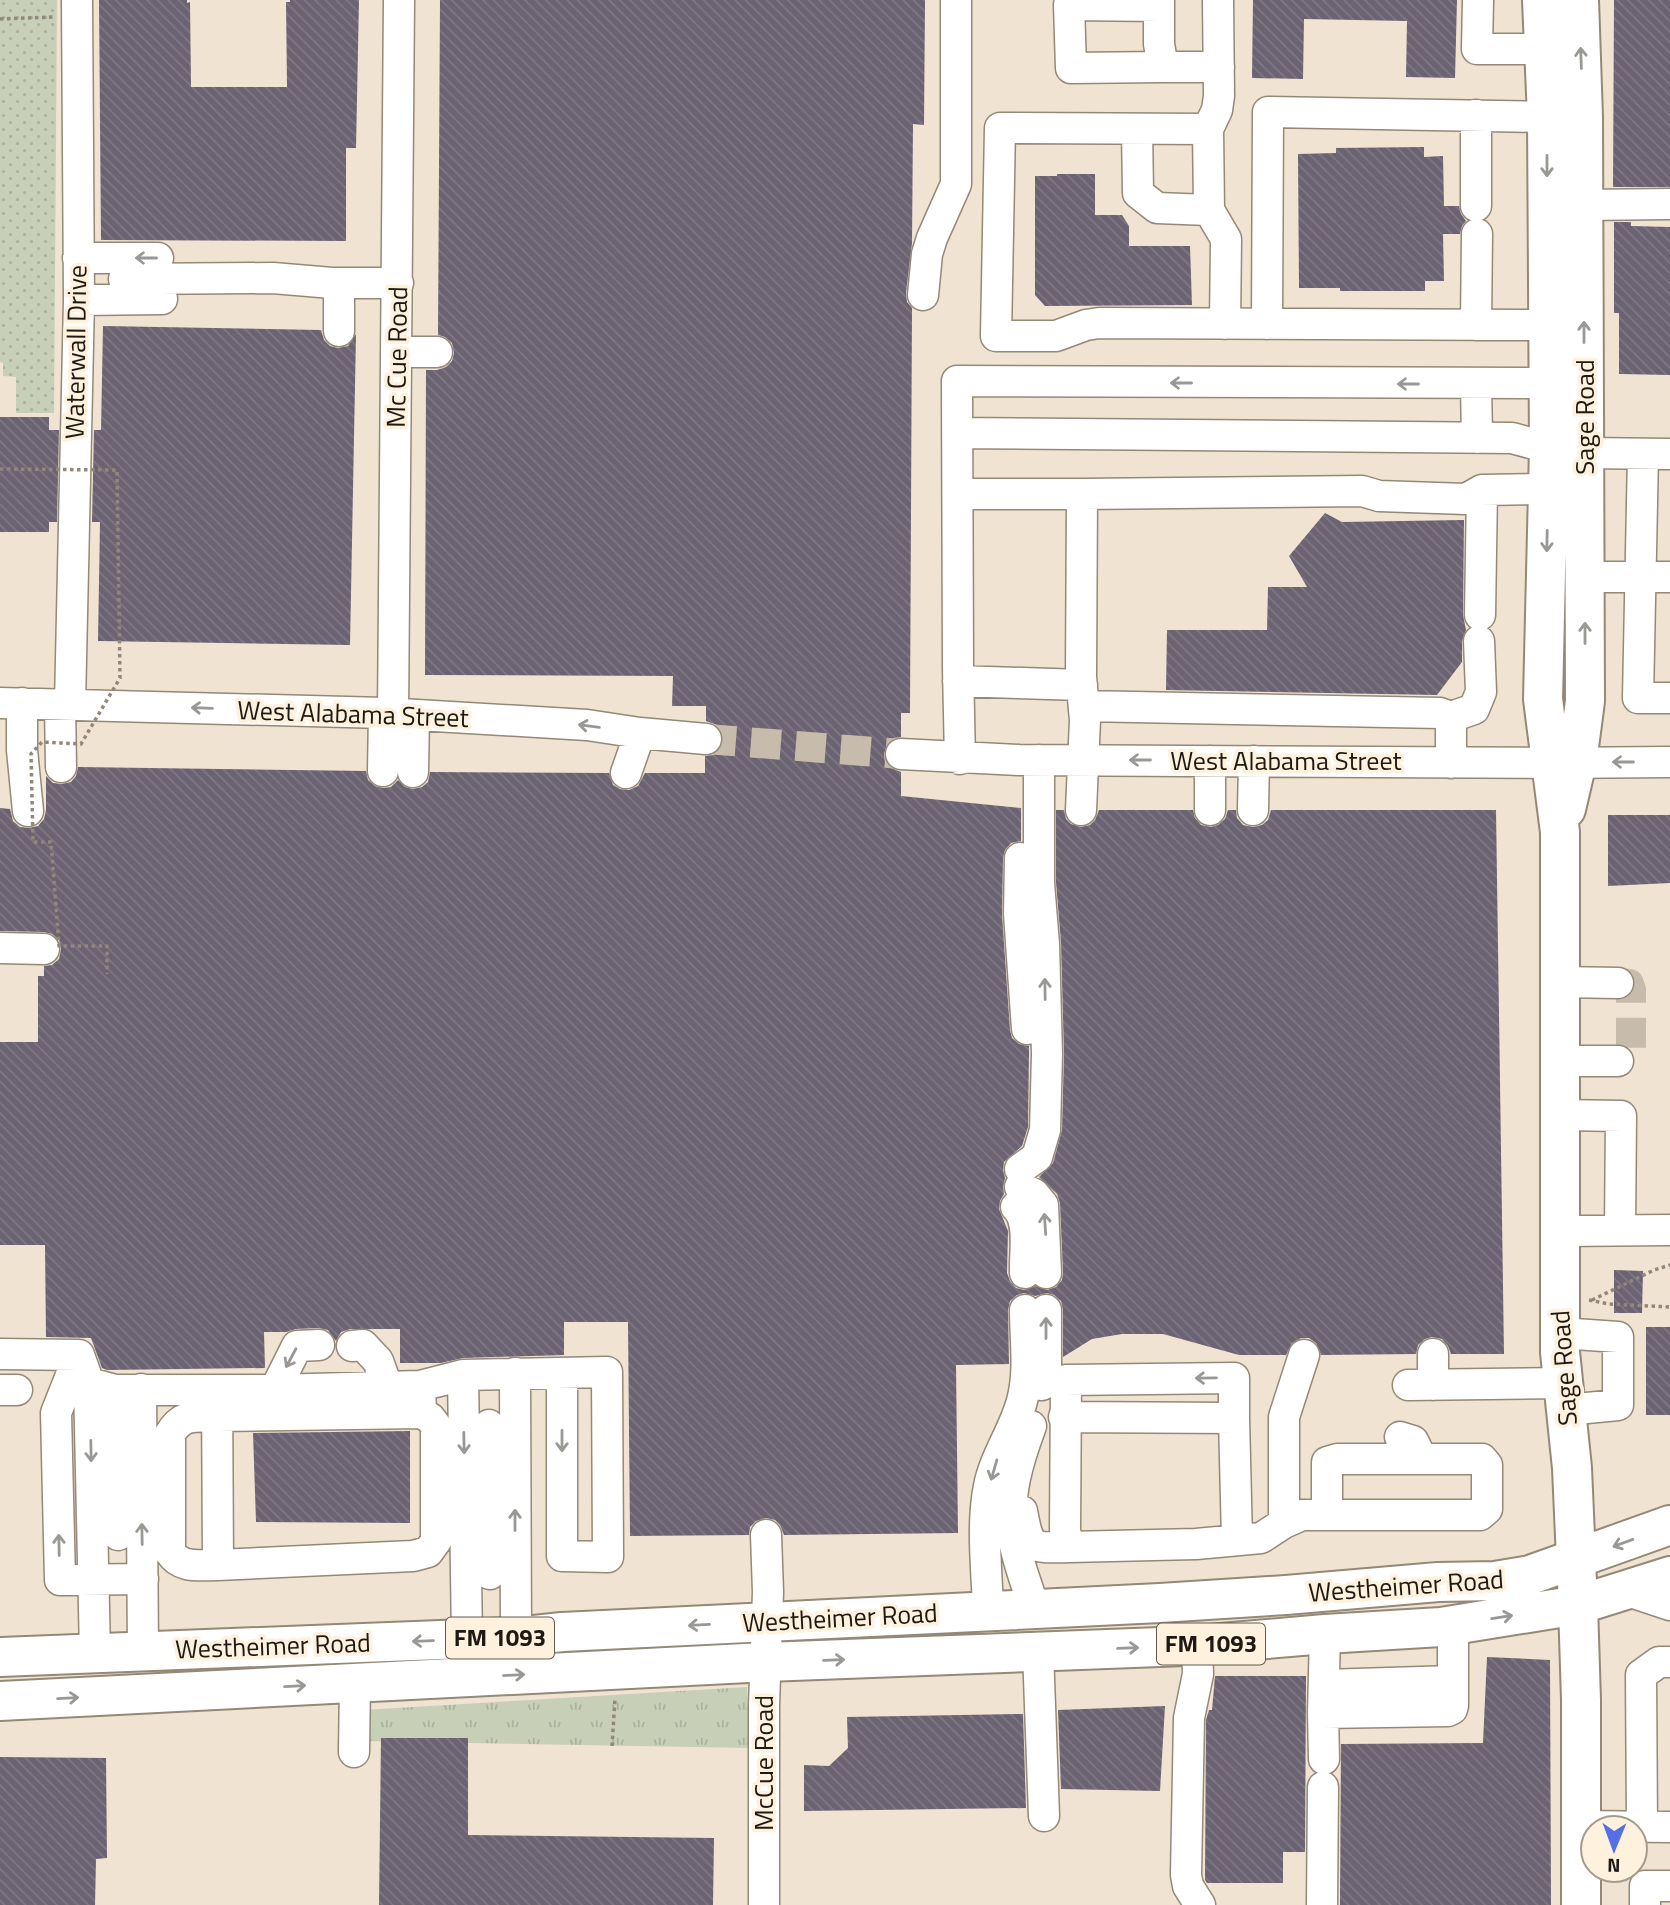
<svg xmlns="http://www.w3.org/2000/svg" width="1670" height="1905" font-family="'Titillium Web',sans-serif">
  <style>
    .grass { fill: url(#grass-tufts) }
    .park { fill: url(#park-dots) }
    .building { fill: url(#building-back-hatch) }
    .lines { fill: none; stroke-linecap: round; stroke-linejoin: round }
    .minor-tunnel { stroke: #c7bbab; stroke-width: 30; stroke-dasharray: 30 15; stroke-linecap: butt }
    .minor-casing { stroke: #948877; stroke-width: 33 }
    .major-casing { stroke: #948877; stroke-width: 42 }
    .path { stroke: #91887b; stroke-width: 3.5; stroke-dasharray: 3.5 3.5; stroke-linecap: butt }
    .minor { stroke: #fff; stroke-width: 30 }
    .major { stroke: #fff; stroke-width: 38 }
    .path-bridge { stroke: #91887b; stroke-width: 3.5; stroke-dasharray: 3.5 3.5; stroke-linecap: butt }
    .oneway { stroke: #9a9895 }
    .labels { text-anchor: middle; stroke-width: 7; stroke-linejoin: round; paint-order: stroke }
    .shield { fill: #fef1de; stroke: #615a50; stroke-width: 2 }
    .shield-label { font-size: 24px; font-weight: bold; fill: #1e1a13 }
    .street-label { font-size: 26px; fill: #1e1a13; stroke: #fef1de }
  </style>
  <defs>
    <pattern id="grass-tufts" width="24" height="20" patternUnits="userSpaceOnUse" patternTransform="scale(1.75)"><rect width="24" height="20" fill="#c7cfb6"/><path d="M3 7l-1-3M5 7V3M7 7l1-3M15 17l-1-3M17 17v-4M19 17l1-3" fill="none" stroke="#aab19c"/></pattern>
    <pattern id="park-dots" width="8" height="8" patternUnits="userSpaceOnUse" patternTransform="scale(1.75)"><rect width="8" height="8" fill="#c7cfb6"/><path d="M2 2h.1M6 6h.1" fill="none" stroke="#aab19c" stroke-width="1.8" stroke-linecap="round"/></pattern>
    <pattern id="building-back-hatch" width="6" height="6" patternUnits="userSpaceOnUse" patternTransform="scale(1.75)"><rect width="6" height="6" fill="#6b6272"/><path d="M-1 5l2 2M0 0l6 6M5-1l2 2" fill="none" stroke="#7f7884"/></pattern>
  </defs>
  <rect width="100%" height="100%" fill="#f1e3d1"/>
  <path class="grass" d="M747 1687 749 1748 363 1741V1710Z"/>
  <path class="park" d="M0 0H57L54 413H16V377L3 376V363L0 362Z"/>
  <path class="building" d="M99 0H187V3L190 2 191 87H287L286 2H290V0H359L356 148H346V241L101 240Z
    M440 0H925L924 125 913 124 912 243 906 293 907 302 912 308 910 713H901V737L894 738 887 744 884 754 885 761 891 768 901 772V796L1021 808V841L1011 843 1005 850 1003 858 1002 915 1010 1030 1012 1038 1019 1044 1029 1046V1054L1028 1127 1022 1146 1004 1162 1003 1170 1005 1178 1003 1187 1004 1194 1000 1201 999 1209 1008 1231 1007 1273 1010 1281 1016 1288 1024 1290 1036 1286 1047 1290 1056 1287 1062 1280 1063 1273 1060 1203 1057 1194 1039 1177 1053 1163 1062 1130 1064 1054 1061 943 1056 882V810H1064L1066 819 1071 824 1081 827 1090 825 1095 820 1099 810H1193L1195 818 1201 825 1211 827 1218 825 1225 819 1228 810H1236L1237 818 1243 825 1253 827 1262 825 1268 820 1271 810H1496L1504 1354H1451L1448 1346 1442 1339 1432 1337 1425 1339 1418 1345 1416 1354 1321 1355 1316 1343 1309 1338H1301L1292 1343 1286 1355H1239L1163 1334H1122L1092 1339 1063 1357V1310L1061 1301 1054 1295 1047 1293 1035 1296 1024 1293 1017 1295 1010 1301 1008 1310 1009 1364 956 1365 958 1533 784 1535 780 1525 775 1520 766 1518 756 1521 750 1527 749 1535 630 1536 628 1322H564V1355L463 1358 441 1363H400V1329H350L341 1332 336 1341 328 1330 319 1328 296 1329 286 1332H264L265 1368 107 1370 102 1368 91 1338 46 1337 45 1245H0V1042H38V976H44V966L52 965 59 959 61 949 59 940 52 934 44 932 0 931V808L10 809 13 821 20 827 29 828 38 826 44 819 46 810V776L53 783 62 784 71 782 76 776 78 767 366 771 368 780 375 786 383 788 391 787 398 780 405 787 413 789 422 787 428 782 430 772 609 773 613 785 620 789 629 790 638 786 645 773H705V756L713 755 720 750 723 741 722 732 717 725 706 721V706H672L673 676 425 675 426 370H437L446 367 452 361 454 353 452 343 445 337 438 335Z
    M1253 0H1457L1455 78 1406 77 1407 21 1304 19 1303 79 1252 78Z
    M1614 0H1670V187H1613Z
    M1424 147V157L1443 156 1444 206H1459L1461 214 1466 221 1462 226 1460 234H1443L1444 281H1425V291H1340V288H1299L1298 154 1336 153V148Z
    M1057 174H1095V215H1122L1129 226V246H1190L1192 305 1045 306 1035 295V176H1057Z
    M1614 222H1631V226L1670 227V375L1619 374V313H1614Z
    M103 326 321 330 324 340 330 346 338 348 348 346 356 334 350 645 98 641 100 522H92L94 430H101Z
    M0 417H49V430H59L57 522H49V532H0Z
    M1325 513 1342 522 1464 520 1463 615 1466 630 1462 641V662L1437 695 1166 690 1167 630H1267L1268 587H1307L1289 556Z
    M1608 815H1670V883L1608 886Z
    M1614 1270 1643 1271 1642 1313H1614Z
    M1646 1327H1670V1415H1646Z
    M410 1431V1523L256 1522 253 1433Z
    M1487 1657 1550 1660 1551 1905H1340L1341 1744 1483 1743Z
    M1215 1676H1306L1305 1852H1283V1883H1207L1205 1880 1206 1720 1209 1710H1212Z
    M1165 1706 1160 1791 1061 1789 1058 1710Z
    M1023 1714 1026 1808 804 1811V1765L829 1766 848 1748 847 1717Z
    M381 1738H468V1835L714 1838 713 1905H379Z
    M0 1757 106 1758 107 1858 96 1859 95 1905H0Z"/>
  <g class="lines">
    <path class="minor-tunnel" d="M706 739 901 754
      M1618 983 1629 984 1631 990V1048L1627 1058 1618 1061"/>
    <defs>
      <path id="minor" d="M1159 0V44L1163 67H1219
        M1218 0 1219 96 1217 110 1208 129 1209 210 1226 239 1225 324
        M1478 0 1477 49H1544
        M1159 6 1069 5 1071 68 1163 67
        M1476 115V206
        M1137 129 1138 193 1157 208 1209 210
        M1208 129 1000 128 996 336H1056L1086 325 1099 323 1547 325
        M1583 205 1670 204
        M78 258H158
        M124 279 273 278 332 283H398
        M923 295 927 254 932 238 956 184V0
        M79 300 162 299
        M1267 324 1268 112 1547 117
        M1476 325 1477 234
        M339 331V283
        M397 352H437
        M1476 384 1477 438
        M958 433 1512 438 1549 448
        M1585 453 1670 454
        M1643 454 1638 698H1670
        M958 494H1082L1081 677 1085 720 1081 810
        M1082 494 1362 491 1379 496 1466 499 1482 490 1548 489
        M1586 577H1670
        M1480 615 1482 490
        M958 681 1082 685
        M0 703 384 713 587 725 640 733 706 739
        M22 703V750L28 811
        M60 704 61 767
        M70 704 79 300 77 0
        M1084 706 1440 713 1451 717V763
        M393 714 399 0
        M1451 717 1474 709 1481 692 1479 641
        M901 754 1019 760 1551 763 1670 762
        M960 759 958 668 957 381 1548 383
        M1210 761V810
        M383 771 384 713
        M413 772 414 715
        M626 773 640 733
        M1253 810 1254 761
        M1020 858 1019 914 1027 1029
        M0 948 44 949
        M1560 982 1618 983
        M1560 1061H1618
        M1560 1115 1621 1116 1620 1230
        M1020 1169 1037 1157 1045 1130 1047 1054 1044 944 1039 883V760
        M1020 1187 1034 1194 1043 1205 1046 1273
        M1016 1207C1031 1221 1024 1254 1025 1273
        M1560 1231 1670 1230
        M1560 1333 1618 1337V1405L1566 1410
        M352 1346 363 1345 378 1361 387 1386
        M0 1354 79 1355 89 1383 95 1653
        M1433 1354V1385
        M79 1355 56 1413 60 1580 143 1579
        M515 1373 516 1637
        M463 1375 467 1639
        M89 1383 115 1390H275L420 1386 463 1375 607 1372 608 1557 562 1556V1373
        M1042 1385 1046 1366V1310
        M1408 1385 1563 1383
        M141 1389 143 1651
        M0 1390H17
        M115 1390 118 1535
        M217 1390 218 1565 413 1556 428 1552 436 1541V1426L430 1418 421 1413 420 1386
        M275 1390 297 1346 319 1345
        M1064 1417 1234 1418 1237 1540
        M1234 1418V1378L1066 1380 1065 1531 1069 1547 1196 1544 1261 1538 1284 1523 1302 1515H1480L1487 1509V1465L1482 1459H1337L1327 1462V1515
        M489 1425 490 1574
        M1031 1426C1018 1461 1007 1496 1013 1534 1016 1559 1027 1584 1034 1608
        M1400 1437 1413 1441 1422 1459
        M1022 1511C1029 1550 1032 1548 1069 1547
        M1284 1523V1417L1304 1355
        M218 1565C199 1565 181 1569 170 1552V1434C182 1413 195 1417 217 1416L421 1413
        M1625 1590 1670 1605
        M988 1610C987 1571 981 1526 989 1486 995 1456 1014 1431 1022 1401 1030 1371 1025 1340 1025 1310
        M1325 1634 1323 1713 1448 1711 1452 1709 1453 1705V1625
        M1197 1645 1198 1674 1189 1718 1186 1875 1188 1886 1200 1905
        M1038 1651 1044 1816
        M1324 1685 1453 1681
        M1323 1713 1324 1759
        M354 1752 355 1683
        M1581 1826 1670 1827
        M1642 1827 1641 1675 1659 1662H1670
        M764 1905V1705L768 1592 766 1535
        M1322 1905 1323 1787
        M1645 1905V1886H1670"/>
      <path id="major" d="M1542 0 1547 117 1549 448 1543 699 1560 832V1352L1572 1468 1578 1605 1581 1700V1905
        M1566 809 1577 762 1585 701 1583 117 1579 0
        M0 1657 516 1637 562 1632 1160 1603 1286 1595 1438 1582 1495 1581 1530 1575 1670 1525
        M0 1701 766 1662 1186 1646 1325 1634 1441 1627 1578 1605 1670 1576"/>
    </defs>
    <use href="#minor" class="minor-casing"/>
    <use href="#major" class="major-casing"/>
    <path class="path" d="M0 19 54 17
      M1589 1300 1609 1304 1670 1307
      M1592 1300 1654 1270 1670 1265
      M612 1746 615 1699"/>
    <use href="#minor" class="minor"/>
    <use href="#major" class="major"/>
    <path class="path-bridge" d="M0 469 117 470 120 678 81 744 42 742 31 754 33 842H51L59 946H107V974"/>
  </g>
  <defs><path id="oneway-shaft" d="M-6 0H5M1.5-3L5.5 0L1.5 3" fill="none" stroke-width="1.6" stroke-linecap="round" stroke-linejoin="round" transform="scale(1.75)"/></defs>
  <g class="oneway">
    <use href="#oneway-shaft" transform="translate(1581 58) rotate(-92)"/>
    <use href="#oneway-shaft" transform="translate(1547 166) rotate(90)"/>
    <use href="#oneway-shaft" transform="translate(146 258) rotate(180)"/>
    <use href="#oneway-shaft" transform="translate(1584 332) rotate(-90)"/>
    <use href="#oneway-shaft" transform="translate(1181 383) rotate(-180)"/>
    <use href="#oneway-shaft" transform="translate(1408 384) rotate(180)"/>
    <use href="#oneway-shaft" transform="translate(1547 541) rotate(91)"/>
    <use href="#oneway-shaft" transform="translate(1585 633) rotate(-90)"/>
    <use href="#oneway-shaft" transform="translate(202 708) rotate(-178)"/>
    <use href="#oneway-shaft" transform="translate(589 726) rotate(-173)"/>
    <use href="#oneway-shaft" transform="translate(1140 760) rotate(-180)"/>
    <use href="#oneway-shaft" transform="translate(1623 762) rotate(-180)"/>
    <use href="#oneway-shaft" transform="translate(1045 989) rotate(-91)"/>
    <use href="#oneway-shaft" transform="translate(1045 1224) rotate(-94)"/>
    <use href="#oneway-shaft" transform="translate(1046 1328) rotate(-90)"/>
    <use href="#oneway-shaft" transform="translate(291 1358) rotate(118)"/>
    <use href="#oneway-shaft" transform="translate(1206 1378) rotate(179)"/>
    <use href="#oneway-shaft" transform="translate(562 1441) rotate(90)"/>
    <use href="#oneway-shaft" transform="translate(464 1443) rotate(89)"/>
    <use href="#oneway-shaft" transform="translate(91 1451) rotate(89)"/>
    <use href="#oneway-shaft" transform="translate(994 1470) rotate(106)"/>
    <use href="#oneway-shaft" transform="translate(515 1520) rotate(-90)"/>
    <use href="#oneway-shaft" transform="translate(142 1534) rotate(-91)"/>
    <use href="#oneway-shaft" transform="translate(1623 1543) rotate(160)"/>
    <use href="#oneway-shaft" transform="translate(59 1545) rotate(-91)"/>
    <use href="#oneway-shaft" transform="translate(1502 1617) rotate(-9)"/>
    <use href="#oneway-shaft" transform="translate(699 1625) rotate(177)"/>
    <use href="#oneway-shaft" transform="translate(423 1641) rotate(178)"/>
    <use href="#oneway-shaft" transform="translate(1128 1648) rotate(-2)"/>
    <use href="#oneway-shaft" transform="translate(834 1660) rotate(-2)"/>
    <use href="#oneway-shaft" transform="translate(514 1675) rotate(-3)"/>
    <use href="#oneway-shaft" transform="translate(295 1686) rotate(-3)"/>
    <use href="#oneway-shaft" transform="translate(68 1698) rotate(-3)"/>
  </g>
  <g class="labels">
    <g class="shield">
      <rect x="446" y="1617.5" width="108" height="41" rx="5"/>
      <rect x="1157" y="1623.5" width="108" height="41" rx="5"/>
    </g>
    <g class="shield-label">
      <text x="500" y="1646">FM 1093</text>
      <text x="1211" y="1652">FM 1093</text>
    </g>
    <g class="street-label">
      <text transform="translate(76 352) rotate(-89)" y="9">Waterwall Drive</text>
      <text transform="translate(397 357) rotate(-89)" y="9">Mc Cue Road</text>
      <text transform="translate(1585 417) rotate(-90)" y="9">Sage Road</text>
      <text transform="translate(353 714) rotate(2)" y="9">West Alabama Street</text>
      <text x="1286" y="770">West Alabama Street</text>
      <text transform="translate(1564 1368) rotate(-94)" y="9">Sage Road</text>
      <text transform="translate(1406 1586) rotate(-4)" y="9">Westheimer Road</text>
      <text transform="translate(840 1618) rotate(-3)" y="9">Westheimer Road</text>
      <text transform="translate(273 1646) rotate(-2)" y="9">Westheimer Road</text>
      <text transform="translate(764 1763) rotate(-90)" y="9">McCue Road</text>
    </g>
  </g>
  <g transform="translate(1614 1849) rotate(181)"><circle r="33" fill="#fef1de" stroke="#a49b8d" stroke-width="2"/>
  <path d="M0-5L12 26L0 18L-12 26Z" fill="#556fe5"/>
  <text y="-10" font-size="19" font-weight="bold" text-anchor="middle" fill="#1e1a13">N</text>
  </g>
</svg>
